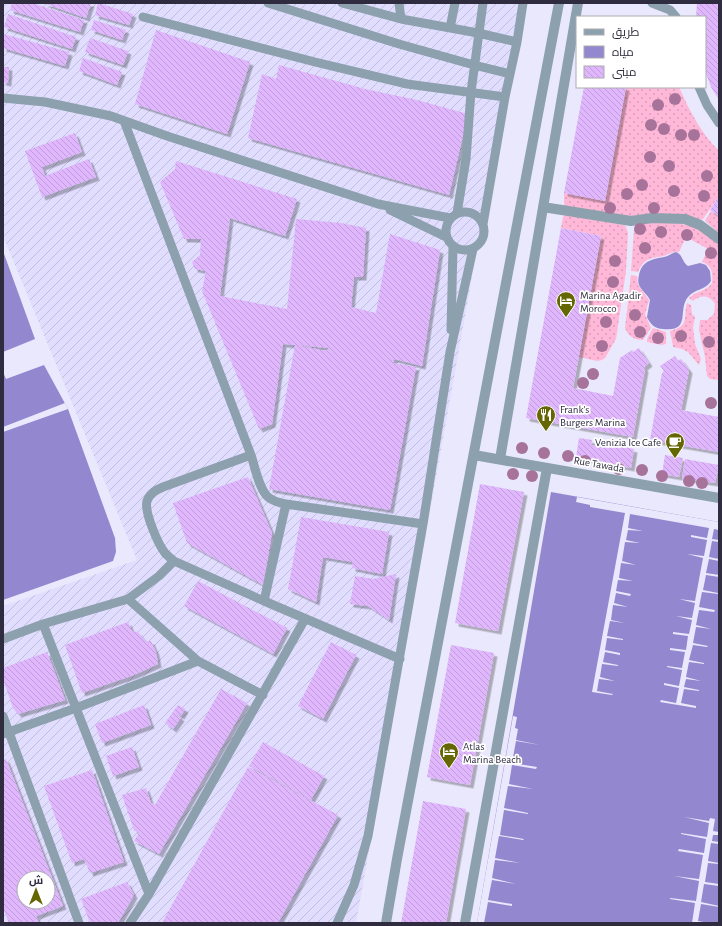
<svg xmlns="http://www.w3.org/2000/svg" width="722" height="926" font-family="'Alegreya Sans',Cairo,sans-serif">
  <style>
    .industrial { fill: url(#industrial-furrows); fill-rule: evenodd }
    .grass { fill: url(#grass-dots) }
    .water { fill: #9387cf }
    .pier { fill: #eae8fc }
    .building { fill: url(#building-back-hatch); fill-rule: evenodd; filter: url(#shadow) }
    .lines { fill: none; stroke-linecap: round; stroke-linejoin: round }
    .lane { stroke: #8ca1ad; stroke-width: 9 }
    .street { stroke: #8ca1ad; stroke-width: 10 }
    .tree { fill: #a7739a }
    .labels { text-anchor: middle; stroke-width: 3.5; stroke-linejoin: round; paint-order: stroke }
    .poi-label { font-size: 11px; fill: #2e2c3e; stroke: #fff; text-anchor: start }
    .street-label { font-size: 11px; fill: #2e2c3e; stroke: #fff }
  </style>
  <defs>
    <pattern id="industrial-furrows" width="10" height="10" patternUnits="userSpaceOnUse"><rect width="10" height="10" fill="#e1ddff"/><path d="M-1 1l2-2M0 10L10 0M9 11l2-2" fill="none" stroke="#c1bedc"/></pattern>
    <pattern id="grass-dots" width="8" height="8" patternUnits="userSpaceOnUse"><rect width="8" height="8" fill="#ffb8d7"/><path d="M2 2h.1M6 6h.1" fill="none" stroke="#db9eba" stroke-width="1.8" stroke-linecap="round"/></pattern>
    <pattern id="building-back-hatch" width="6" height="6" patternUnits="userSpaceOnUse"><rect width="6" height="6" fill="#e0b6fd"/><path d="M-1 5l2 2M0 0l6 6M5-1l2 2" fill="none" stroke="#c09dda"/></pattern>
    <filter id="shadow"><feDropShadow dx="3.5" dy="3.5" stdDeviation="0" flood-color="#0004"/></filter>
  </defs>
  <rect width="100%" height="100%" fill="#eae8fc"/>
  <path class="industrial" d="M3 3H525L505 93 356 923H3V606L137 560 3 236ZM24 878H48V902H24Z"/>
  <path class="grass" d="M626 87H679C689 110 701 133 719 151V196L703 219 700 220 685 215 626 216 565 206 564 204V193L605 201Z
    M711 211 719 216V233L705 221Z
    M565 215 624 225 626 227 628 233 626 271 616 339 605 358 602 360 597 361 579 357 601 236 561 228 563 217Z
    M647 222C681 223 692 221 719 244V380L710 379 707 376 705 357 699 330 700 320H707L714 314 715 304C710 295 701 294 693 301L689 298C696 291 707 291 712 283 713 273 712 265 702 262L708 249 686 237 679 252C673 251 669 254 664 256 651 258 644 258 638 272L631 271 634 230 640 225Z
    M631 275 637 276 638 285 649 300 645 314 651 328 643 340C634 340 628 336 625 328Z
    M687 303 691 305 692 314 695 317 693 327 695 344 701 359 699 365 688 352 682 349 673 347V346L670 331C690 326 683 318 687 303Z
    M653 328 666 332V344L661 345 647 342V339Z"/>
  <path class="water" d="M3 251 35 339 3 352Z
    M676 252C683 255 682 262 688 266L700 263 706 265 710 271 711 281C706 290 694 289 688 297 677 310 692 332 663 329 655 329 650 324 647 317L650 300C647 294 641 290 639 285 638 282 638 279 639 275 642 261 652 259 664 257 669 256 672 253 676 252Z
    M44 365 68 409 115 538 116 552 113 561 3 600V372L6 379Z
    M551 492 719 522V923H477Z"/>
  <path class="pier" d="M65 403 68 409 3 432V427Z
    M577 497 719 522V530L714 529 712 539 719 540V542L712 541 709 557 719 559V561L709 559 706 573 719 575V577L706 575 703 590 718 593V594L702 592 699 607 715 610 714 612 699 610 696 625 711 629 696 627 693 643 708 646 707 647 693 645 689 660 704 663V664L689 662 686 677 701 681 686 679 684 687 699 690V691L684 689 681 703 696 706V708L660 702 661 700 676 703 679 688 664 685V683L679 686 682 670 667 667V666L682 668 685 652 670 650V648L686 650 688 636 673 634V632L689 634 692 620 676 616 692 618 695 603 679 599 695 601 703 558 687 554 704 556 707 540 691 537V535L707 538 709 528 630 514 628 528 643 531 628 530 626 540 640 543 625 542 622 561 636 565 621 563 619 578 633 581 618 580 616 591 631 594 630 596 616 593 614 603 628 607 613 605 611 620 625 623 610 621 607 636 623 639V640L607 638 605 650 620 653V655L605 652 603 662 618 665V666L602 664 600 677 615 681 599 679 597 691 613 694 612 695 592 692 625 513 590 507V505L576 502Z
    M513 716 517 717 515 728 518 729 516 740 540 745 516 741 512 763 537 767 536 769 512 765 509 784 533 789 508 786 504 808 528 813V814L504 810 500 835 524 839 523 840 499 836 495 858 520 863 495 860 492 878 516 884 492 880 488 900 512 904V906L488 902 484 923H477Z
    M684 817 709 821 710 818 715 819 713 831 719 832V835H713L712 841 719 842V844L711 843 708 861 719 863V864L708 863 705 882 719 884V886L704 884 701 902 719 906V907L701 904 698 921 709 923H692L695 903 670 899V898L696 901 699 881 674 876 699 879 703 855 678 851 679 849 704 853 706 839 681 834V833L707 837 709 823Z"/>
  <path class="building" d="M12 3H32L84 20 80 32 10 10Z
    M43 3H91L86 18Z
    M98 3 133 14 129 25 95 15Z
    M697 3H719V100L711 87 705 71V17H696Z
    M8 14 76 37 72 49 4 27Z
    M94 20 126 30 122 40 91 30Z
    M156 30 250 62 227 134 135 104Z
    M3 34 69 52 65 66 3 48Z
    M90 38 128 51 123 65 85 52Z
    M83 58 122 72 117 85 79 71Z
    M279 65 365 89 417 100 468 114 449 195 248 138 262 74 276 79Z
    M3 67H9L8 83 3 82Z
    M584 87H626L605 201 564 193Z
    M75 133 82 152 42 167 45 176 89 159 96 177 42 197 25 151Z
    M176 161 297 199 285 236 230 218 220 296 287 309 296 219 341 223 366 228 363 277H354L351 307 376 313 390 234 440 250 422 366 394 359 393 363 416 367 390 510 269 489 295 345 327 351 329 348 283 344 272 424 259 429 202 291 206 271 195 269 192 262 200 255 201 239H184L160 182 175 169Z
    M719 196V216L710 210Z
    M561 228 601 236 573 388 613 396 620 358 632 350 633 352 639 348 649 363 644 367 645 369 633 437 526 418Z
    M675 356 678 361 681 359 689 370 681 410 719 417V452L650 440 662 373 664 371 660 366Z
    M579 438 592 440 591 445 603 447V443L634 449 631 468 576 457Z
    M665 455 683 458 679 477 662 474Z
    M685 459 719 465 715 483 682 478Z
    M248 477 272 533 263 585 187 543 173 503Z
    M480 484 524 492 498 631 455 623Z
    M301 517 389 532 382 574 352 568 353 562 323 557 316 602 288 589Z
    M396 574 389 620 368 606 350 604 355 576 373 579Z
    M198 581 287 628 273 654 184 606Z
    M128 622 132 631 138 632 145 641H151L156 652 158 664 134 675 82 693 65 645Z
    M331 642 356 655 323 719 298 706Z
    M451 645 494 653 470 785 427 777Z
    M47 652 65 700 18 714 13 708 3 679V668Z
    M221 689 247 703 159 854 134 841 139 833 134 830 122 795 146 788 151 803 155 805Z
    M144 705 151 725 102 743 95 724Z
    M178 705 185 709 181 716 174 712 181 718 173 729 165 723Z
    M263 742 324 776 311 800 249 766Z
    M132 747 139 767 113 776 106 756Z
    M6 759 63 906 36 916 39 923H9L3 908V760ZM24 878H48V902H24Z
    M248 767 338 815 278 923H162Z
    M92 770 124 862 90 873 84 859 72 863 44 786Z
    M423 801 466 809 446 923H401Z
    M127 882 134 895 118 923H90L81 899Z"/>
  <g class="lines">
    <path class="lane" d="M268 3 399 44 474 65 510 74
      M342 3 401 19 478 33 517 42
      M399 3 401 19
      M652 3 670 10 676 17
      M143 17 315 62 407 84 505 97
      M450 28 455 3
      M699 87 707 105 719 123
      M3 98 45 102 111 116 167 136 378 204 450 218
      M124 121 251 455C255 467 259 489 268 497 273 501 280 503 286 504L423 524
      M390 210 446 237
      M446 231a19 19 0 1 1 38 0a19 19 0 1 1-38 0Z
      M457 213 466 159 471 92 483 3
      M483 224 505 97 517 42 523 3
      M451 330 453 247
      M251 455 163 487C156 490 150 493 147 501 144 512 158 544 165 553 168 556 171 559 174 561L264 601
      M286 504 264 601 400 659
      M128 599 198 661 263 695
      M43 624 149 894
      M3 639 43 624 128 599 159 576 174 561
      M3 716 79 923
      M3 734 76 708 198 661
      M130 923 149 894 305 619
      M337 923 354 885 368 836 423 524 450 352 473 249"/>
    <path class="street" d="M543 207 631 221 652 218 685 219 700 225 719 239
      M474 455 719 498
      M500 459 578 3
      M386 923 397 859 559 3
      M465 923 547 468"/>
  </g>
  <g class="tree">
    <circle cx="675" cy="99" r="6"/>
    <circle cx="658" cy="105" r="6"/>
    <circle cx="651" cy="125" r="6"/>
    <circle cx="664" cy="129" r="6"/>
    <circle cx="681" cy="135" r="6"/>
    <circle cx="694" cy="135" r="6"/>
    <circle cx="650" cy="157" r="6"/>
    <circle cx="669" cy="166" r="6"/>
    <circle cx="707" cy="176" r="6"/>
    <circle cx="642" cy="185" r="6"/>
    <circle cx="674" cy="191" r="6"/>
    <circle cx="627" cy="194" r="6"/>
    <circle cx="704" cy="196" r="6"/>
    <circle cx="610" cy="208" r="6"/>
    <circle cx="654" cy="208" r="6"/>
    <circle cx="640" cy="229" r="6"/>
    <circle cx="661" cy="232" r="6"/>
    <circle cx="687" cy="235" r="6"/>
    <circle cx="645" cy="248" r="6"/>
    <circle cx="711" cy="253" r="6"/>
    <circle cx="615" cy="261" r="6"/>
    <circle cx="613" cy="282" r="6"/>
    <circle cx="635" cy="315" r="6"/>
    <circle cx="606" cy="322" r="6"/>
    <circle cx="640" cy="332" r="6"/>
    <circle cx="681" cy="336" r="6"/>
    <circle cx="658" cy="338" r="6"/>
    <circle cx="709" cy="342" r="6"/>
    <circle cx="602" cy="346" r="6"/>
    <circle cx="593" cy="374" r="6"/>
    <circle cx="583" cy="383" r="6"/>
    <circle cx="711" cy="403" r="6"/>
    <circle cx="522" cy="448" r="6"/>
    <circle cx="544" cy="453" r="6"/>
    <circle cx="568" cy="456" r="6"/>
    <circle cx="585" cy="461" r="6"/>
    <circle cx="619" cy="469" r="6"/>
    <circle cx="642" cy="470" r="6"/>
    <circle cx="513" cy="474" r="6"/>
    <circle cx="532" cy="476" r="6"/>
    <circle cx="662" cy="476" r="6"/>
    <circle cx="689" cy="481" r="6"/>
    <circle cx="702" cy="483" r="6"/>
  </g>
  <defs>
    <symbol id="hotel-pin" viewBox="-11 -11 22 30"><path d="M0 17L-7.5 6A9.5 9.5 0 1 1 7.5 6Z" fill="#656703" stroke="#fff"/><path d="M-6-4.5h1.5V1H6V5H4.5V3h-9V5H-6ZM-4 0a1.8 1.8 0 1 1 3.6 0ZM.5 0V-2.5h3Q6-2.5 6 0Z" fill="#fff"/></symbol>
    <symbol id="restaurant-pin" viewBox="-11 -11 22 30"><path d="M0 17L-7.5 6A9.5 9.5 0 1 1 7.5 6Z" fill="#656703" stroke="#fff"/><path d="M-5-6h1v4h1v-4h1v4h1v-4h1v5L-1.5 .5V6h-2V.5L-5-1ZM5-6V6H3V1.5H1.5Q1.5-4 5-6Z" fill="#fff"/></symbol>
    <symbol id="cafe-pin" viewBox="-11 -11 22 30"><path d="M0 17L-7.5 6A9.5 9.5 0 1 1 7.5 6Z" fill="#656703" stroke="#fff"/><path d="M-5.5-4.5H6V0H3Q3 3.5 0 3.5H-2.5Q-5.5 3.5-5.5 0ZM3-3.2v2h1.7v-2ZM-6 4.5H4V6H-6Z" fill="#fff"/></symbol>
  </defs>
  <g fill-rule="evenodd">
    <use href="#hotel-pin" x="555" y="290" width="22" height="30"/>
    <use href="#restaurant-pin" x="535" y="404" width="22" height="30"/>
    <use href="#cafe-pin" x="664" y="431" width="22" height="30"/>
    <use href="#hotel-pin" x="438" y="741" width="22" height="30"/>
  </g>
  <g class="labels">
    <g class="poi-label">
      <text x="580" y="299">Marina Agadir<tspan x="580" dy="13">Morocco</tspan></text>
      <text x="560" y="413">Frank’s<tspan x="560" dy="13">Burgers Marina</tspan></text>
      <text x="661" y="446" text-anchor="end">Venizia Ice Cafe</text>
      <text x="463" y="750">Atlas<tspan x="463" dy="13">Marina Beach</tspan></text>
    </g>
    <g class="street-label">
      <text transform="translate(599 464) rotate(10)" y="4">Rue Tawada</text>
    </g>
  </g>
  <rect width="722" height="926" fill="none" stroke="#2e2c3e" stroke-width="8"/>
  <rect x="576" y="16" width="130" height="72" fill="#ffffff" stroke="#ababb2"/>
  <rect x="584" y="29" width="20" height="6" fill="#8ca1ad" stroke="#ababb2"/>
  <text x="612" y="36" font-size="12" fill="#2e2c3e">طريق</text>
  <rect x="584" y="46" width="20" height="12" fill="#9387cf" stroke="#ababb2"/>
  <text x="612" y="56" font-size="12" fill="#2e2c3e">مياه</text>
  <rect x="584" y="66" width="20" height="12" fill="url(#building-back-hatch)" stroke="#ababb2"/>
  <text x="612" y="76" font-size="12" fill="#2e2c3e">مبنى</text>
  <g transform="translate(36 890)"><circle r="19" fill="#ffffff" stroke="#ababb2"/>
  <path d="M0-3L7 15L0 10L-7 15Z" fill="#656703"/>
  <text y="-6" font-size="11" font-weight="bold" text-anchor="middle" fill="#2e2c3e">ش</text>
  </g>
</svg>
